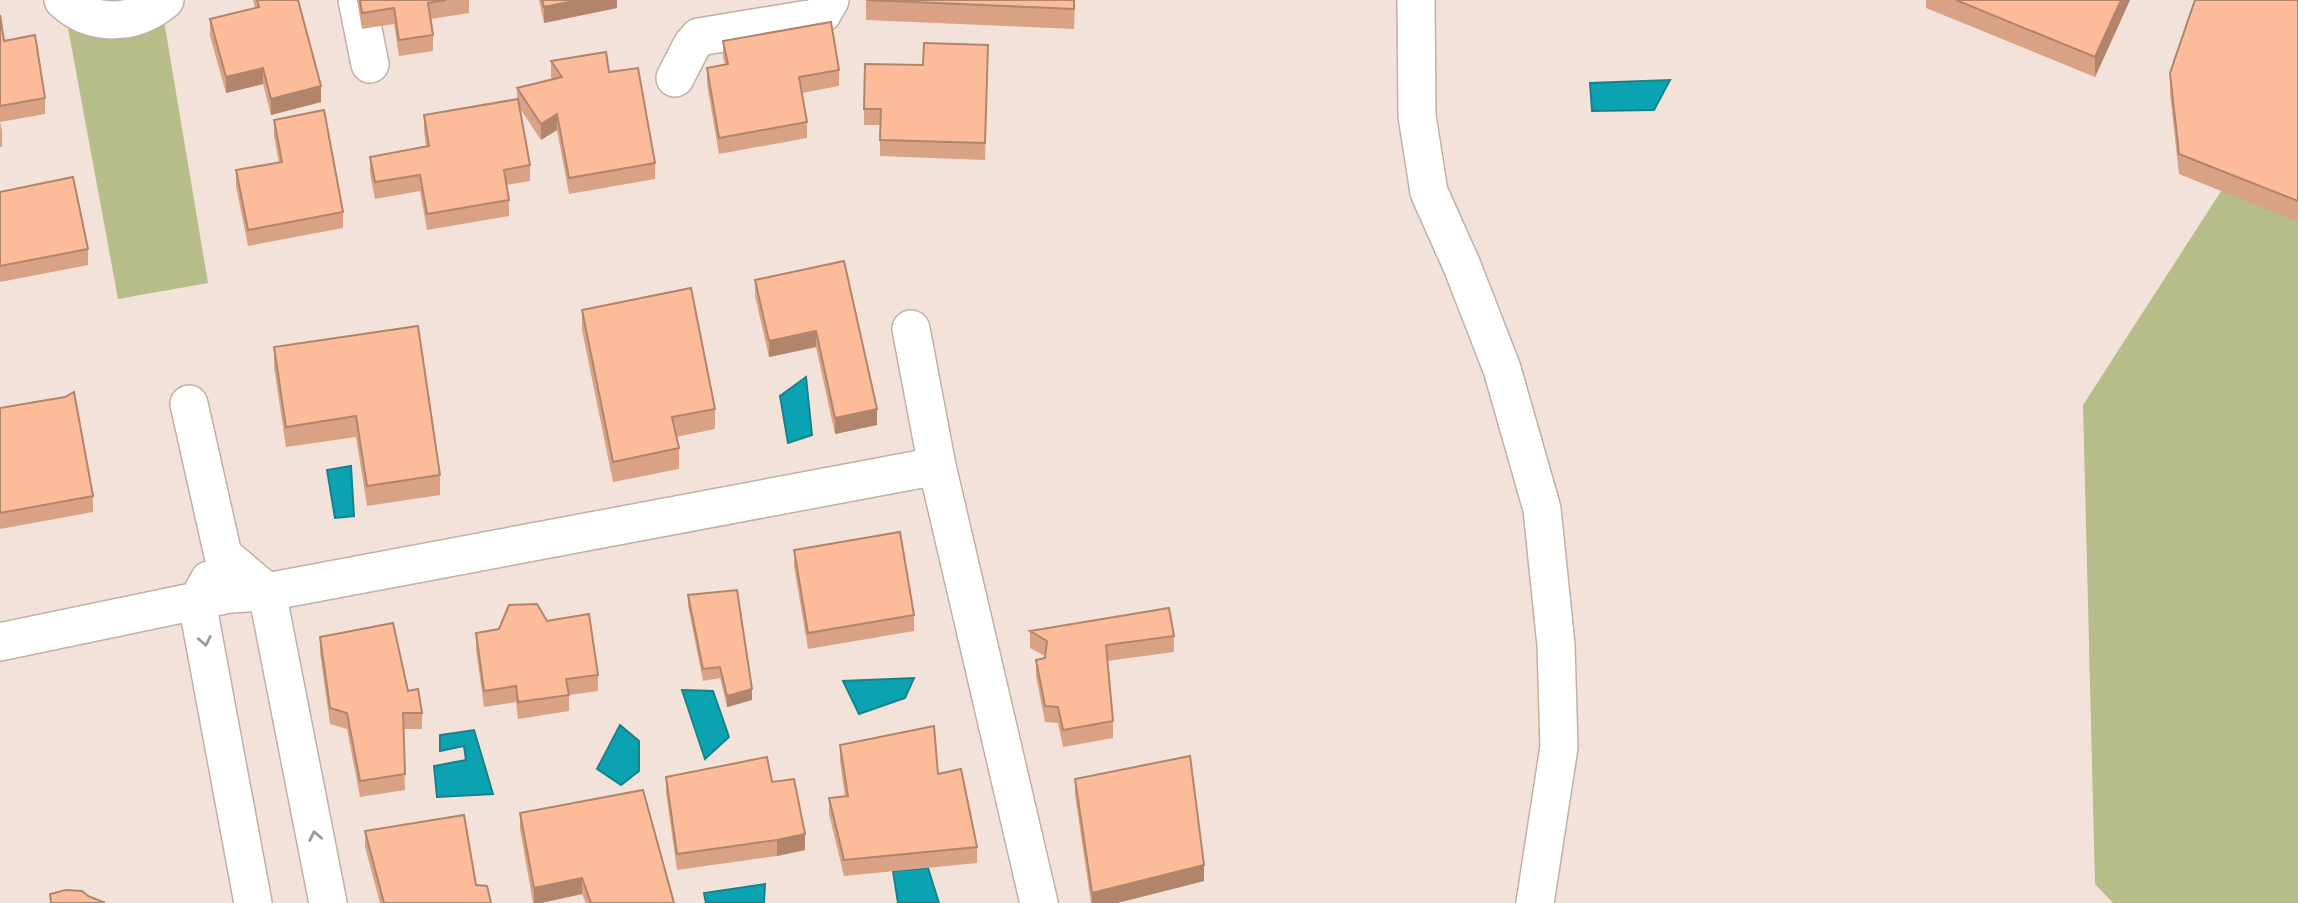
<svg xmlns="http://www.w3.org/2000/svg" width="2298" height="903" font-family="Roboto,sans-serif">
  <style>
    .green { fill: #b6bd88 }
    .water { fill: #0ba3b2; stroke: #19818b; stroke-width: 2 }
    .lines { fill: none; stroke-linecap: round; stroke-linejoin: round }
    .street-casing { stroke: #c0b0a7; stroke-width: 40 }
    .street { stroke: #fff; stroke-width: 37 }
    .wall { fill: #daa284 }
    .shaded-wall { fill: #b1846b }
    .building { fill: #fdbc99; stroke: #b1846b; stroke-width: 2 }
    .oneway { stroke: #9c9998 }
  </style>
  <rect width="100%" height="100%" fill="#f3e2d9"/>
  <path class="green" d="M163 15 208 283 118 299 68 28 86 33Z
    M2298 72V903H2113L2095 884 2083 405Z"/>
  <path class="water" d="M1670 80 1654 110 1592 111 1590 83Z
    M806 377 812 435 788 443 780 396Z
    M351 466 354 516 335 518 327 470Z
    M914 678 905 698 859 714 843 681Z
    M682 690 713 691 729 737 705 759Z
    M620 725 639 741V771L621 785 597 769Z
    M474 730 493 794 437 797 434 766 466 760 464 746 440 751V735Z
    M928 868 939 903H898L893 871Z
    M765 884 764 903H706L704 893Z"/>
  <g class="lines">
    <defs>
      <path id="street" d="M63 0C93 28 135 25 165 0
        M357 0 370 64
        M1416 0 1417 116 1429 192 1462 266 1502 369 1542 509 1556 645 1559 747 1535 903
        M675 78 692 45 699 37 815 18 822 14 830 0
        M911 329 937 466 1039 903
        M189 404 223 555 267 592 328 903
        M209 580 197 602 253 903
        M0 642 230 594 267 592 937 466"/>
    </defs>
    <use href="#street" class="street-casing"/>
    <use href="#street" class="street"/>
  </g>
  <path class="wall" d="M253 0H298L321 102 271 115 263 84 226 93 210 36V19L255 8Z
    M357 0H469V13L430 19 433 35V51L399 56 394 24 362 29Z
    M539 0H617V8L544 23Z
    M866 0H1075L1074 29 866 20Z
    M1926 0H2130L2095 77 1926 8Z
    M2298 0V222L2179 174 2170 94V73Z
    M0 15 4 41 45 98V114L0 122Z
    M723 41 839 70V86L802 93 807 122V138L719 154 707 84V68L725 64 723 57Z
    M551 61 609 72 655 163V179L569 194 557 130 541 140 519 107 530 165V181L506 185 509 200V216L427 230 420 191 375 199 370 173V157L426 146 424 131V115L517 99V88L552 79 551 77Z
    M988 61 985 160 880 156V125H864V109L923 65Z
    M274 120 343 212V228L248 246 236 186V170L279 163 274 136Z
    M0 122 2 131V147H0Z
    M0 192 88 249V265L0 282Z
    M844 261 877 425 835 434 816 347 769 357 755 296V280Z
    M582 310 715 409V429L676 437 679 448V469L613 482 582 330Z
    M274 347 440 475V495L367 506 356 437 286 447 274 367Z
    M0 408 93 496V512L0 529Z
    M794 550 914 615V631L808 649 794 566Z
    M688 595 752 700 727 707 720 678 703 681 688 606Z
    M547 621 598 675V691L569 695V711L518 719 516 702 484 707 476 649V633Z
    M1030 631 1174 636V652L1107 661 1113 721V738L1063 747 1058 723 1045 722 1036 676V660L1045 658V656L1030 648Z
    M320 637 408 691 422 713V729H403L405 790 360 797 347 729 330 724 320 653Z
    M840 745 938 774 977 847V863L844 876 829 814V798L845 797 840 761Z
    M666 777 772 782 805 850 777 856 677 870 666 793Z
    M1075 779 1204 881 1117 903H1091L1075 795Z
    M520 813 674 903H586L582 894 541 903H533L520 829Z
    M365 831 476 885 491 903H380L365 847Z"/>
  <path class="shaded-wall" d="M579 0H617V8L544 23V7Z
    M2121 0H2130L2095 77V57Z
    M263 68V84L226 93V77Z
    M321 86V102L271 115V99Z
    M557 114V130L541 140V124Z
    M816 331V347L769 357V341Z
    M877 409V425L835 434V418Z
    M752 689V700L727 707V696Z
    M805 834V850L777 856V840Z
    M1204 865V881L1117 903H1092V893Z
    M582 878V894L541 903H534V888Z"/>
  <path class="building" d="M257 0H298L321 86 271 99 263 68 226 77 210 19 259 7Z
    M360 0H446L428 3 433 35 399 40 394 8 362 13Z
    M542 0H579L544 7Z
    M867 0H1074V9Z
    M1956 0H2121L2095 57Z
    M2195 0H2298V201L2179 154 2170 73Z
    M0 15 4 41 35 35 45 98 0 106Z
    M831 22 839 70 799 77 807 122 719 138 707 68 728 64 723 41Z
    M924 43 988 45 985 143 880 140 881 109H864L865 64 923 65Z
    M606 52 609 72 638 68 655 163 569 178 557 114 541 124 517 88 562 77 551 61Z
    M518 99 530 165 504 170 509 200 427 214 420 175 375 182 370 157 429 146 424 115Z
    M324 110 343 212 248 230 236 170 282 162 274 120Z
    M73 177 88 249 0 266V192Z
    M844 261 877 409 835 418 816 331 769 341 755 280Z
    M691 288 715 409 672 417 679 448 613 462 582 310Z
    M418 326 440 475 367 486 356 416 286 427 274 347Z
    M74 392 93 496 0 513V408L65 397Z
    M900 532 914 615 808 633 794 550Z
    M737 590 752 689 727 696 720 667 703 669 688 595Z
    M537 604 547 621 589 614 598 675 566 679 569 695 518 702 516 686 484 691 476 633 499 629 509 605Z
    M1169 608 1174 636 1106 645 1113 721 1063 730 1058 707 1045 706 1036 660 1045 658 1047 641 1030 631Z
    M393 623 408 691 418 689 422 713H403L405 774 360 781 347 713 330 708 320 637Z
    M934 726 938 774 961 769 977 847 844 860 829 798 848 796 840 745Z
    M1190 756 1204 865 1092 893 1075 779Z
    M767 757 772 782 794 779 805 834 777 840 677 854 666 777Z
    M643 790 674 903H591L582 878 534 888 520 813Z
    M464 815 476 885 487 886 491 903H384L365 831Z
    M66 890 82 891 88 896 105 903H51L50 894Z"/>
  <defs><path id="oneway-chevron" d="M-2-3.5L2.5 0L-2 3.5" fill="none" stroke-width="1.6" stroke-linecap="round" stroke-linejoin="round" transform="scale(1.75)"/></defs>
  <g class="oneway">
    <use href="#oneway-chevron" transform="translate(205 641) rotate(79)"/>
    <use href="#oneway-chevron" transform="translate(315 836) rotate(-101)"/>
  </g>
</svg>
